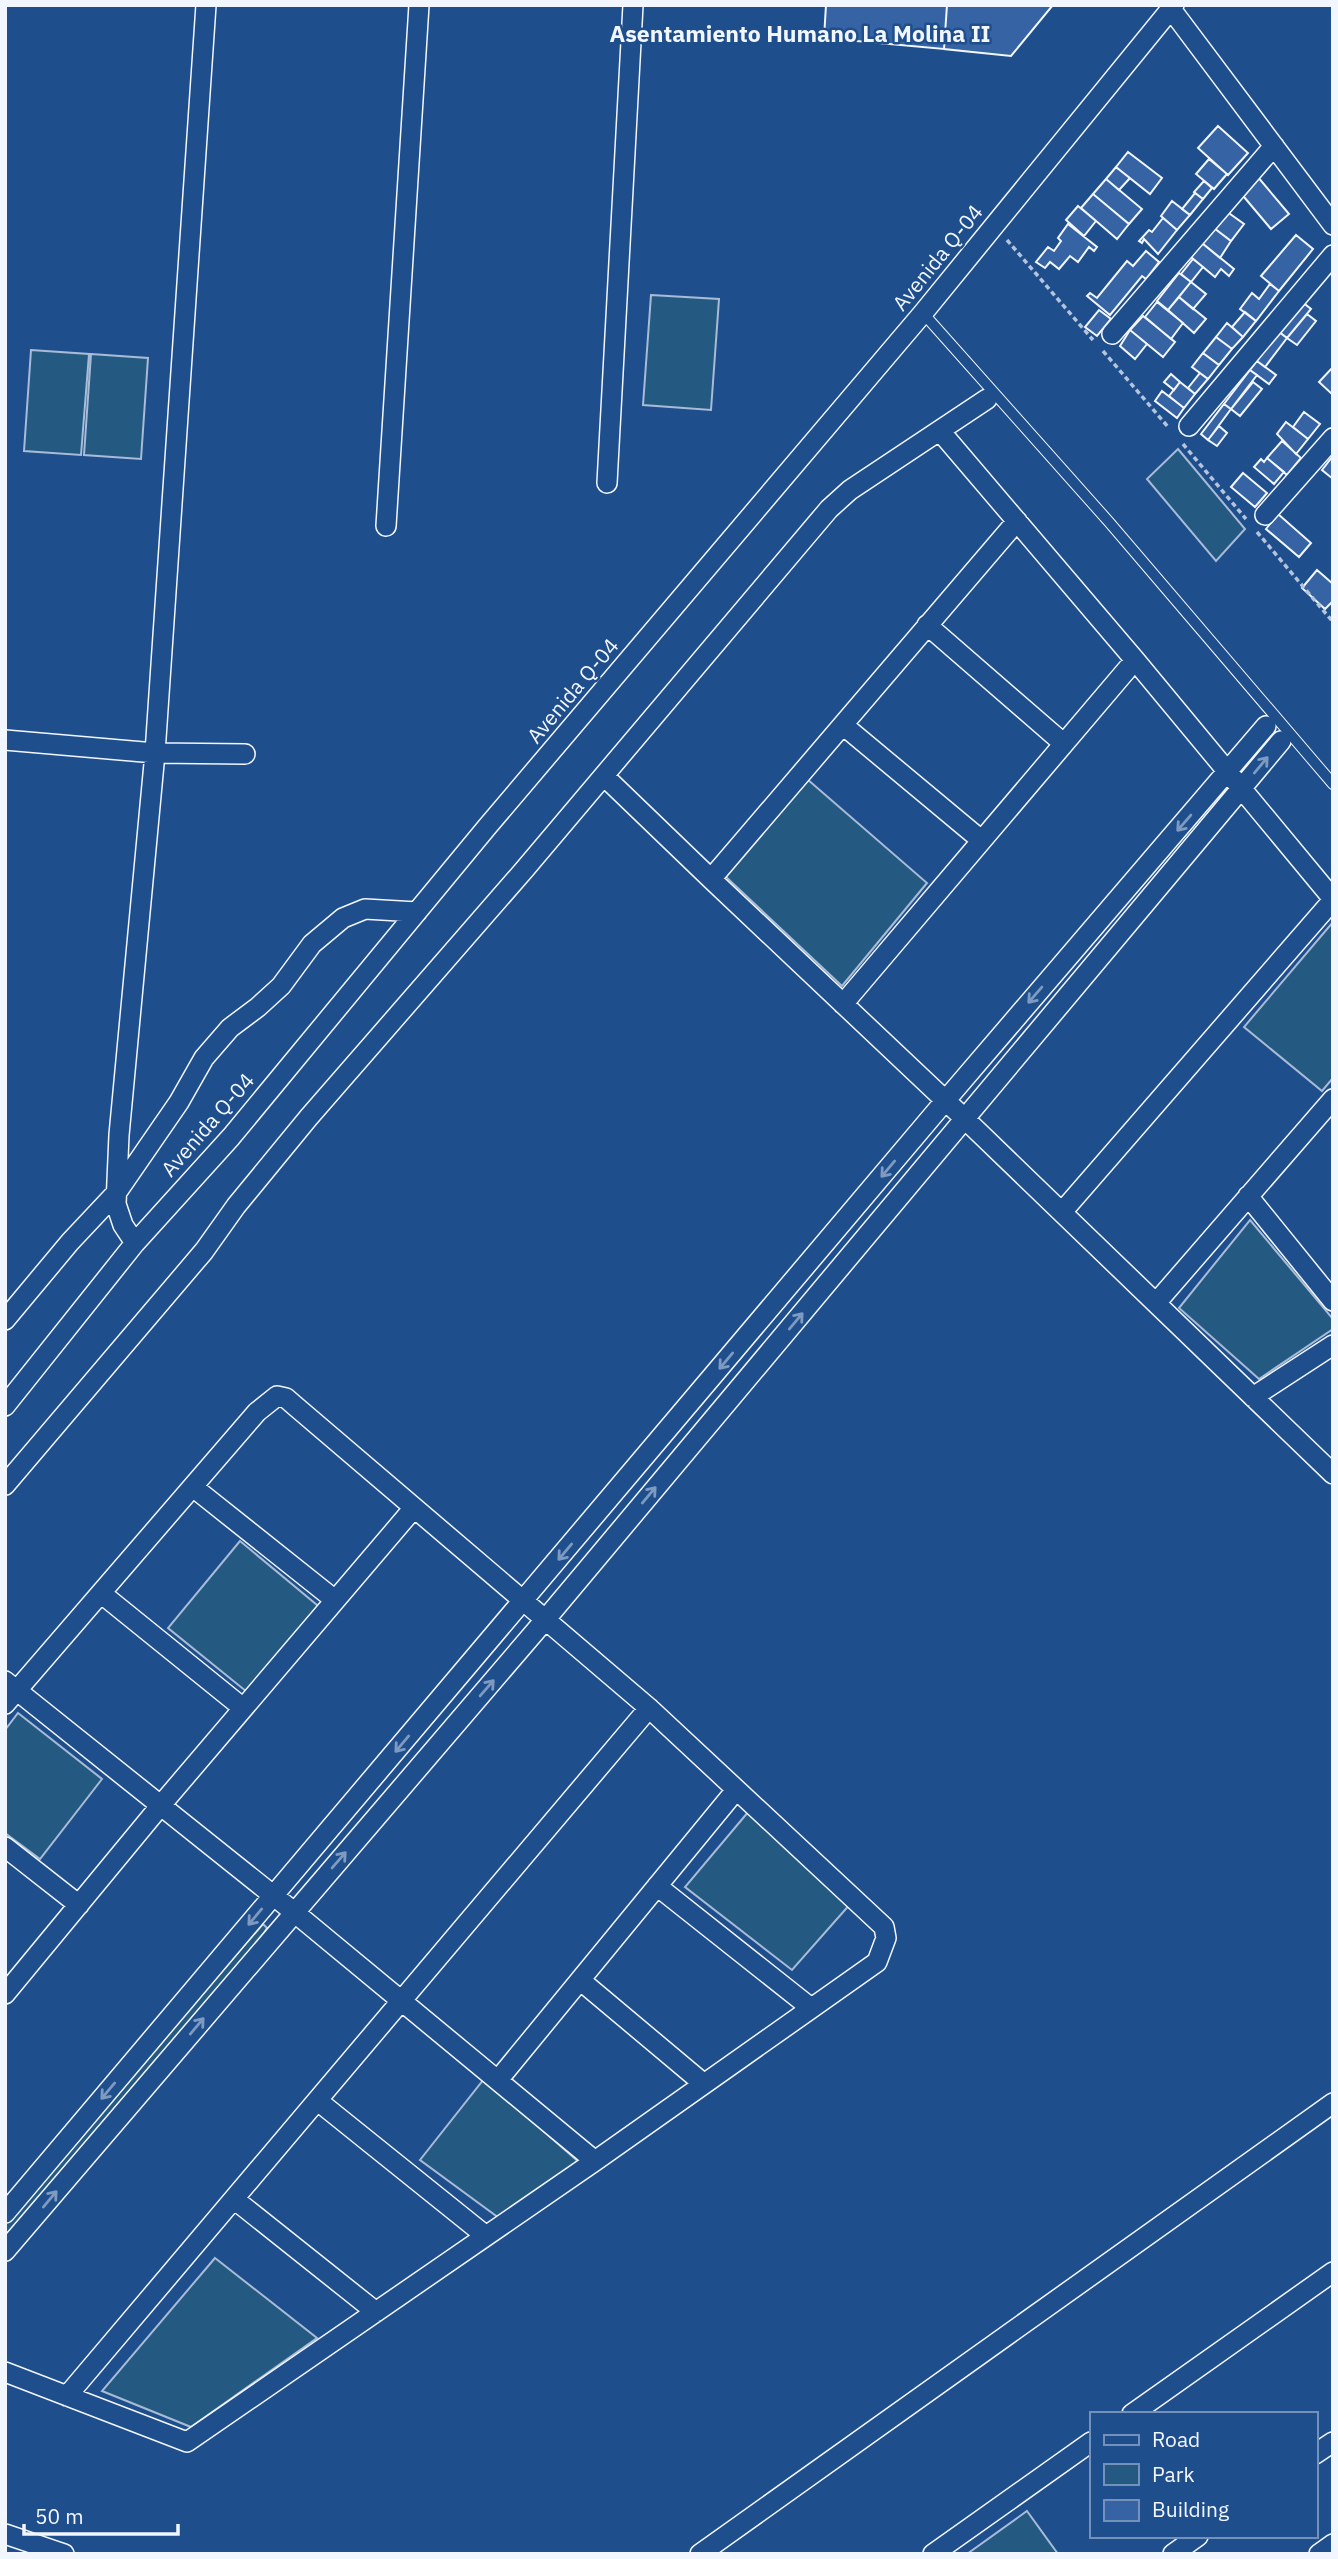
<svg xmlns="http://www.w3.org/2000/svg" width="1338" height="2559" font-family="'IBM Plex Sans',sans-serif">
  <style>
    .green { fill: #245a82; stroke: #a8bbd7; stroke-width: 2 }
    .building { fill: #3563a3; stroke: #f2f6ff; stroke-width: 2 }
    .lines { fill: none; stroke-linecap: round; stroke-linejoin: round }
    .service-casing { stroke: #f2f6ff; stroke-width: 12 }
    .minor-casing { stroke: #f2f6ff; stroke-width: 22 }
    .path { stroke: #b3c4dc; stroke-width: 3.5; stroke-dasharray: 5 3.5; stroke-linecap: butt }
    .service { stroke: #1f4e8c; stroke-width: 10 }
    .minor { stroke: #1f4e8c; stroke-width: 19 }
    .oneway { stroke: #7e9ac0 }
    .labels { text-anchor: middle; stroke-width: 5; stroke-linejoin: round; paint-order: stroke }
    .street-label { font-size: 21px; fill: #f2f6ff; stroke: #1f4e8c }
    .neighbourhood-label { font-size: 23px; font-weight: bold; fill: #f2f6ff; stroke: #1f4e8c }
  </style>
  <rect width="100%" height="100%" fill="#1f4e8c"/>
  <path class="green" d="M651 295 719 299 711 410 643 405Z
    M31 350 89 354 81 455 24 451Z
    M91 354 148 358 141 459 84 455Z
    M1178 449 1245 529 1216 561 1147 479Z
    M807 779 927 883 842 986 725 876Z
    M1333 922V1078L1322 1091 1244 1027Z
    M1250 1220 1333 1319V1329L1259 1379 1179 1308Z
    M240 1541 317 1605V1615L247 1692 168 1628Z
    M18 1713 102 1779 40 1859 5 1833V1730Z
    M749 1811 852 1902 792 1970 685 1887Z
    M263 1924 267 1928 263 1935 5 2236V2222Z
    M484 2079 581 2164 499 2218 420 2160Z
    M215 2258 317 2338 191 2427 102 2391Z
    M1027 2511 1058 2554H967Z"/>
  <path class="building" d="M826 5H947L944 49 824 38Z
    M947 5H1053L1011 56 944 49Z
    M1218 126 1248 153 1228 175 1198 148Z
    M1128 152 1162 178 1150 194 1116 167Z
    M1209 159 1227 174 1214 189 1196 174Z
    M1116 167 1130 178 1119 190 1106 179Z
    M1257 176 1289 214 1271 229 1239 191Z
    M1106 179 1142 209 1129 224 1093 194Z
    M1204 181 1212 188 1203 199 1194 192Z
    M1195 193 1203 199 1190 215 1182 209Z
    M1093 194 1129 224 1117 239 1081 208Z
    M1172 201 1190 215 1177 230 1161 216Z
    M1078 206 1096 221 1084 236 1066 220Z
    M1226 211 1244 224 1231 241 1214 228Z
    M1163 218 1177 230 1158 254 1144 239 1142 243 1139 241 1149 230 1152 232Z
    M1068 224 1097 247 1094 251 1089 247 1078 262 1070 256 1059 269 1050 262 1045 268 1036 262 1048 247 1054 251 1061 241 1058 238Z
    M1214 228 1231 241 1220 258 1202 243Z
    M1296 235 1313 249 1279 291 1261 276Z
    M1202 243 1234 269 1229 276 1221 269 1215 277 1191 257Z
    M1146 251 1159 262 1146 279 1142 276 1110 315 1087 296 1090 293 1097 298 1127 261 1133 266Z
    M1193 259 1203 267 1191 282 1181 274Z
    M1179 273 1191 282 1168 310 1157 301Z
    M1191 282 1206 294 1193 309 1179 297Z
    M1270 284 1279 291 1256 321 1240 309 1252 293 1259 299Z
    M1179 297 1206 319 1194 333 1168 310Z
    M1301 301 1311 309 1287 338 1278 331Z
    M1157 302 1183 323 1171 339 1145 317Z
    M1099 310 1111 319 1097 336 1085 327Z
    M1245 312 1256 321 1243 337 1232 327Z
    M1307 314 1316 321 1297 345 1287 338Z
    M1143 316 1175 342 1163 357 1130 330Z
    M1227 323 1243 337 1232 349 1216 337Z
    M1130 330 1147 344 1135 359 1120 346Z
    M1278 331 1287 338 1265 367 1257 361Z
    M1216 337 1232 349 1219 365 1203 353Z
    M1203 353 1219 365 1208 379 1192 367Z
    M1257 361 1276 375 1269 384 1250 370Z
    M1333 367V395L1319 382Z
    M1250 370 1257 375 1231 409 1224 404Z
    M1200 373 1208 379 1195 394 1188 388Z
    M1171 374 1180 382 1174 390 1164 382Z
    M1180 382 1195 394 1184 408 1169 396Z
    M1253 382 1262 389 1240 416 1231 409Z
    M1162 391 1184 408 1177 418 1155 401Z
    M1224 404 1231 409 1208 440 1201 434Z
    M1304 412 1320 424 1308 439 1293 427Z
    M1286 422 1308 439 1296 454 1277 434Z
    M1219 426 1227 433 1217 446 1208 440Z
    M1282 441 1301 458 1287 475 1267 458Z
    M1333 456V479L1322 470Z
    M1267 458 1284 472 1274 484 1254 467 1261 459 1264 462Z
    M1243 473 1267 493 1255 507 1231 487Z
    M1278 514 1311 543 1299 557 1266 529Z
    M1317 570 1333 584V601L1325 609 1302 588Z"/>
  <g class="lines">
    <defs>
      <path id="service" d="M923 313 1109 522 1333 784"/>
      <path id="minor" d="M1171 9 1333 225
        M1112 334 1274 146
        M1189 426 1333 255
        M940 431 1135 660 1333 899
        M607 483 633 5
        M1265 515 1333 438
        M386 526 419 5
        M927 625 1063 743
        M843 725 981 840
        M5 740 155 753 245 754
        M604 776 711 879 965 1119 1333 1474
        M711 879 1017 521
        M843 1004 1135 660
        M1248 1196 1333 1301
        M1062 1212 1333 900
        M135 1243 123 1225 116 1204 119 1135 155 753 206 5
        M1156 1303 1333 1099
        M5 1320 70 1242 117 1192 179 1102 204 1058 230 1028 258 1007 281 986 312 944 343 918 365 909 417 912
        M1253 1397 1333 1345
        M5 1406 135 1243 231 1137 487 827 923 313 1174 5
        M5 1485 204 1251 236 1206 309 1117 524 870 829 509 850 490 987 399
        M193 1487 335 1600
        M102 1594 243 1708
        M5 1681 294 1912 595 2161
        M5 1704 257 1412 277 1396 286 1398 294 1405 649 1708 884 1927 886 1938 877 1962 595 2161 187 2442 5 2372
        M5 1847 79 1905
        M657 1886 811 2008
        M580 1980 704 2084
        M5 1994 161 1805 413 1509
        M498 2080 736 1790
        M318 2101 486 2236
        M234 2199 376 2312
        M5 2213 945 1101 1266 726
        M5 2251 545 1620 1281 741
        M67 2396 649 1708
        M1132 2414 1333 2272
        M1315 2454 1333 2442
        M5 2534 64 2554
        M700 2554 1333 2103
        M933 2554 1091 2442
        M1173 2554 1198 2536
        M1319 2554 1333 2544"/>
    </defs>
    <use href="#service" class="service-casing"/>
    <use href="#minor" class="minor-casing"/>
    <path class="path" d="M1007 240 1093 340
      M1103 351 1169 428
      M1183 444 1246 519
      M1257 532 1333 622"/>
    <use href="#service" class="service"/>
    <use href="#minor" class="minor"/>
  </g>
  <defs><path id="oneway-shaft" d="M-6 0H5M1.5-3L5.5 0L1.5 3" fill="none" stroke-width="1.6" stroke-linecap="round" stroke-linejoin="round" transform="scale(1.75)"/></defs>
  <g class="oneway">
    <use href="#oneway-shaft" transform="translate(1261 765) rotate(-50)"/>
    <use href="#oneway-shaft" transform="translate(1184 823) rotate(131)"/>
    <use href="#oneway-shaft" transform="translate(1035 995) rotate(131)"/>
    <use href="#oneway-shaft" transform="translate(888 1169) rotate(130)"/>
    <use href="#oneway-shaft" transform="translate(796 1321) rotate(-50)"/>
    <use href="#oneway-shaft" transform="translate(726 1361) rotate(130)"/>
    <use href="#oneway-shaft" transform="translate(649 1495) rotate(-50)"/>
    <use href="#oneway-shaft" transform="translate(565 1552) rotate(130)"/>
    <use href="#oneway-shaft" transform="translate(487 1688) rotate(-49)"/>
    <use href="#oneway-shaft" transform="translate(402 1744) rotate(130)"/>
    <use href="#oneway-shaft" transform="translate(339 1860) rotate(-49)"/>
    <use href="#oneway-shaft" transform="translate(255 1917) rotate(130)"/>
    <use href="#oneway-shaft" transform="translate(197 2026) rotate(-50)"/>
    <use href="#oneway-shaft" transform="translate(108 2091) rotate(130)"/>
    <use href="#oneway-shaft" transform="translate(50 2199) rotate(-50)"/>
  </g>
  <g class="labels">
    <g class="street-label">
      <text transform="translate(938 258) rotate(-51)" y="7">Avenida Q-04</text>
      <text transform="translate(573 691) rotate(-50)" y="7">Avenida Q-04</text>
      <text transform="translate(208 1125) rotate(-49)" y="7">Avenida Q-04</text>
    </g>
    <g class="neighbourhood-label">
      <text x="800" y="42">Asentamiento Humano La Molina II</text>
    </g>
  </g>
  <rect width="1338" height="2559" fill="none" stroke="#f2f6ff" stroke-width="14"/>
  <rect x="1090" y="2412" width="228" height="126" fill="#1f4e8c" stroke="#7391ba" stroke-width="2"/>
  <rect x="1104" y="2435" width="35" height="10" fill="#1f4e8c" stroke="#7391ba" stroke-width="2"/>
  <text x="1152" y="2447" font-size="21" fill="#f2f6ff">Road</text>
  <rect x="1104" y="2464" width="35" height="21" fill="#245a82" stroke="#7391ba" stroke-width="2"/>
  <text x="1152" y="2482" font-size="21" fill="#f2f6ff">Park</text>
  <rect x="1104" y="2500" width="35" height="21" fill="#3563a3" stroke="#7391ba" stroke-width="2"/>
  <text x="1152" y="2517" font-size="21" fill="#f2f6ff">Building</text>
  <path d="M24 2524v10h154v-10" fill="none" stroke="#f2f6ff" stroke-width="3.5"/>
  <text x="35" y="2524" font-size="21" fill="#f2f6ff" stroke="#1f4e8c" stroke-width="5" paint-order="stroke">50 m</text>
</svg>
